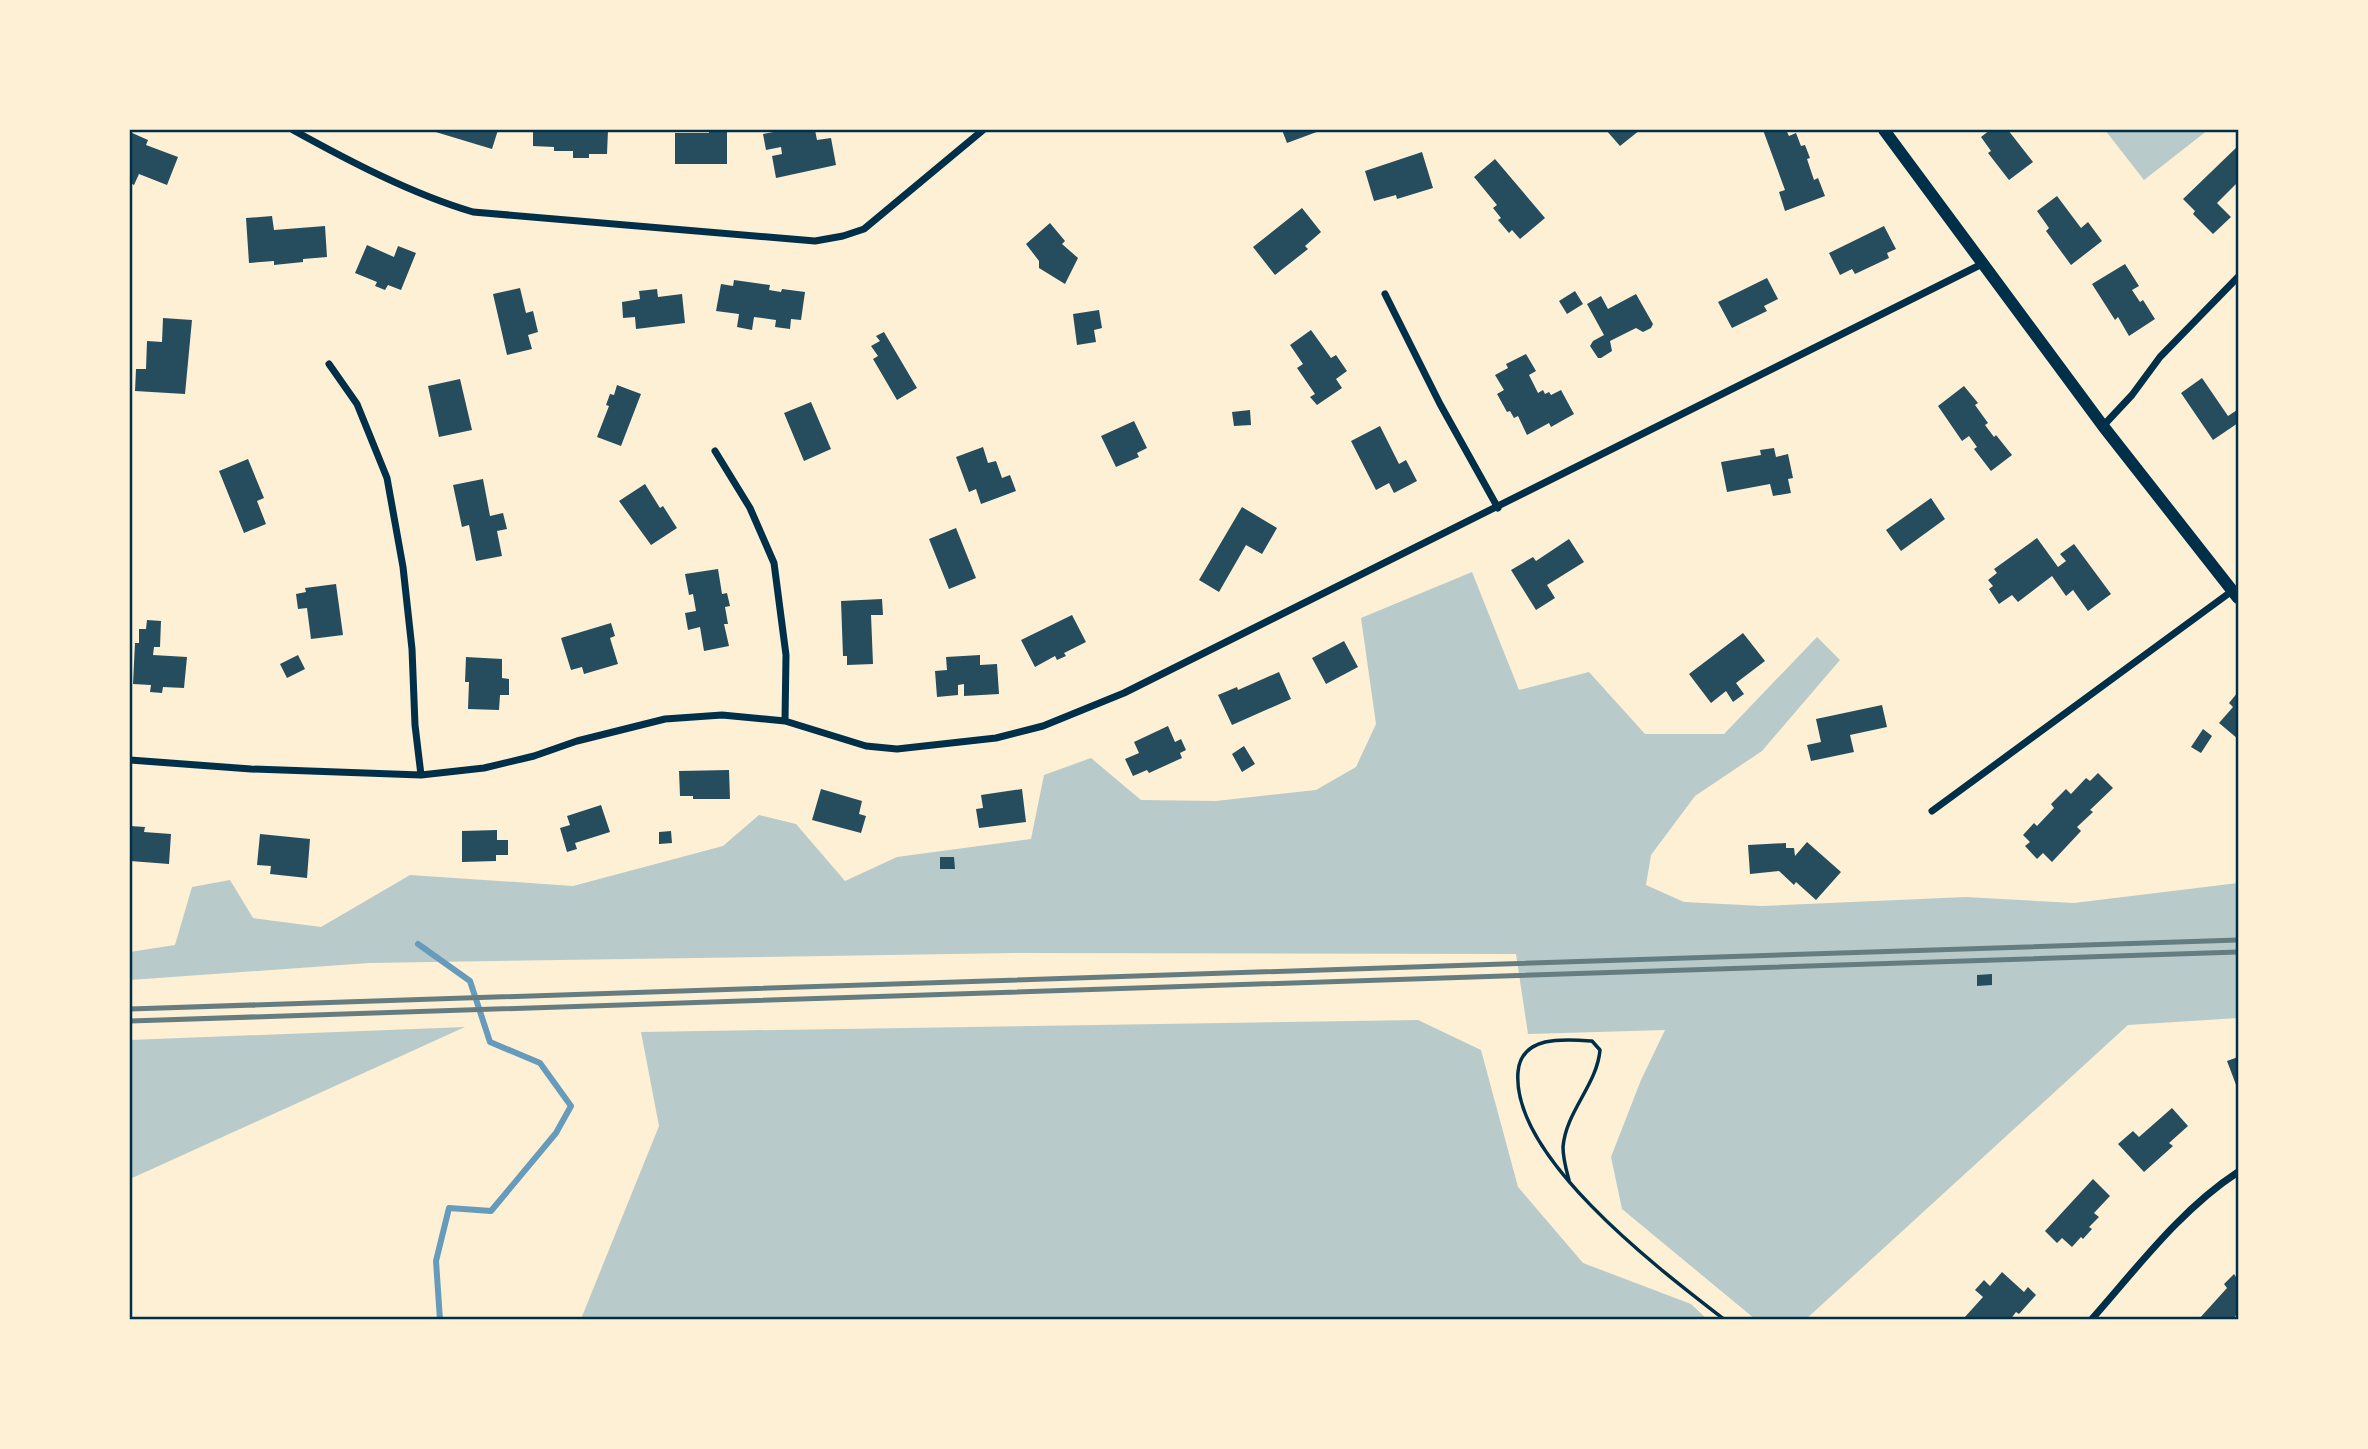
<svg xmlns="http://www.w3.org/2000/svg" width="2368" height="1449" font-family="'Asap Condensed',sans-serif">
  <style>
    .green { fill: #b9caca }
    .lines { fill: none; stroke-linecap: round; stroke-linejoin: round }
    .stream { stroke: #669bbc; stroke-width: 6 }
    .building { fill: #264d5e }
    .path { stroke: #003049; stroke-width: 3.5 }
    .minor { stroke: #003049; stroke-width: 7 }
    .tertiary { stroke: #003049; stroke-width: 12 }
    .rail { stroke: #657d81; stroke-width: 5 }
    .neatline { fill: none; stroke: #003049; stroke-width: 2.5 }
  </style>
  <rect width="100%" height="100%" fill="#fdf0d5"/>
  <path class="green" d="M2105 130H2208L2144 180Z
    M1472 572 1519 690 1589 672 1645 734H1724L1817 637 1840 660 1762 751 1695 796 1651 855 1646 885 1684 902 1762 906 1966 897 2074 903 2238 883V1018L2128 1025 1805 1320 1755 1319 1622 1209 1611 1157 1641 1080 1665 1030 1528 1034 1516 954 1015 953 369 963 130 980V952L175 945 192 887 230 880 253 918 321 927 410 875 573 886 723 846 759 815 796 824 845 881 897 857 1031 839 1044 775 1091 758 1141 800 1216 801 1316 790 1356 767 1376 724 1361 618Z
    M1418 1020 1481 1050 1518 1187 1583 1263 1691 1304 1707 1319H581L659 1126 641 1032Z
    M465 1027 130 1179V1040Z"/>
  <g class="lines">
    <path class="stream" d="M418 944 470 981 490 1042 540 1063 571 1106 556 1133 491 1211 449 1208 436 1261 440 1320"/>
  </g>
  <path class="building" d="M429 130H498L492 149Z
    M533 130H608L607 154H589V158H573V151H554V147L533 146Z
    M709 130H727V164H675V133H709Z
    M784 130H815L817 140 831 138 836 165 776 178 772 156 782 154 781 147 766 150 763 134Z
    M1282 130H1322L1287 143Z
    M1606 130H1640L1620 146Z
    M1763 130H1786L1789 136 1796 133 1801 146 1805 145 1810 158 1807 159 1814 180 1818 178 1825 196 1785 211 1779 192 1785 190Z
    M1990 130H2008L2033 162 2009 180 1988 153 1991 151 1981 137Z
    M130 132 148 140 146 145 178 157 167 185 139 174 134 185 130 183Z
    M2238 146V182L2217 203 2231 217 2213 234 2193 214 2195 211 2183 199Z
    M1422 152 1433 188 1397 199 1396 195 1374 201 1365 171Z
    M1495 159 1545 218 1520 239 1512 230 1509 233 1498 220 1501 218 1493 208 1497 205 1474 177Z
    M2057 196 2081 228 2088 222 2102 241 2071 265 2046 231 2049 228 2037 211Z
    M1302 208 1321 232 1305 246 1308 249 1275 275 1253 247Z
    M272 216 274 230 325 226 327 257 303 259V262L274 265V261L249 263 246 218Z
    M1050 223 1065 241 1062 244 1078 258 1065 284 1039 268V261L1026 244Z
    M1884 226 1896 249 1887 253 1889 258 1855 274 1852 269 1840 275 1829 253Z
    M367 245 394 257 398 246 416 253 401 290 388 285 385 290 375 286 377 282 355 273Z
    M2125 264 2139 286 2132 290 2140 302 2143 300 2155 319 2129 336 2118 317 2115 320 2092 284Z
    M1767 278 1778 299 1764 306 1767 311 1732 328 1718 302Z
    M734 280 770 285 769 290 781 292 782 289 805 292 801 320 791 319 790 329 775 327 776 320 754 317 752 330 737 327 739 314 716 311 721 284 733 286Z
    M520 288 526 313 533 311 538 332 528 335 532 349 507 355 493 294Z
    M657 289 658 297 682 294 685 323 636 329 635 317 623 318 622 302 640 299 639 291Z
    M1575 291 1583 304 1567 314 1559 301Z
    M1636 294 1653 324 1651 328 1643 332 1636 328 1610 341 1612 351 1601 358H1598L1590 346 1593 341 1604 335 1587 304 1601 296 1608 309Z
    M1099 310 1102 328 1094 330 1096 342 1077 345 1073 314Z
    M163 318 192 320 185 394 135 391 136 369H146L147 341 162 342Z
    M1311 330 1331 358 1336 355 1347 371 1336 379 1342 388 1317 405 1310 397 1315 394 1297 368 1303 364 1290 345Z
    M884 332 917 388 897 400 873 359 878 356 871 346 880 341 876 336Z
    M1526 354 1536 371 1529 375 1538 393 1543 390 1545 394 1549 392 1551 395 1561 390 1574 414 1551 427 1549 423 1527 435 1518 416 1514 418 1510 411 1507 412 1497 394 1504 390 1495 375 1508 368 1506 364Z
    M2202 378 2228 416 2237 410 2238 413V423L2213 440 2181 393Z
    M460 379 472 430 439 437 428 386Z
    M617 385 641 394 621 446 597 437 609 406 606 405 610 394 614 395Z
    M1964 386 1978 403 1975 405 1988 423 1985 425 1994 437 1996 435 2012 455 1991 471 1974 449 1977 447 1969 436 1962 441 1938 406Z
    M811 402 831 449 804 461 784 413Z
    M1250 410 1251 425 1234 426 1232 412Z
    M1134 421 1147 448 1137 453 1139 457 1116 467 1101 436Z
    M1380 426 1399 464 1406 460 1417 481 1394 493 1389 483 1376 490 1351 441Z
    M983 447 988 463 996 461 1002 478 1010 475 1016 491 981 504 976 489 969 492 956 457Z
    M1774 448 1776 457 1788 454 1793 478 1788 479 1791 493 1773 496 1770 484 1727 492 1721 462 1761 455 1760 450Z
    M248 459 264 498 257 501 266 524 244 533 219 471Z
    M483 479 490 516 503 513 507 529 497 531 502 556 476 561 469 525 462 527 453 485Z
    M645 484 660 508 663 506 677 528 651 545 619 501Z
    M1931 498 1945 519 1901 551 1886 530Z
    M1242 507 1277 528 1262 554 1246 545 1219 592 1199 580Z
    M956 528 976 578 949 589 929 539Z
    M2037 538 2058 567 2066 561 2060 554 2074 544 2111 594 2088 611 2073 590 2066 596 2052 576 2018 602 2012 595 1999 604 1989 589 1993 586 1988 580 1997 573 1994 569Z
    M1569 539 1584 562 1547 585 1555 598 1536 610 1511 570 1533 557 1536 561Z
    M718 569 722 594 727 593 730 606 725 607 728 624H724L729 646 704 651 700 627 688 630 685 613 696 611 693 594 689 595 685 574Z
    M336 584 343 635 311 639 307 608 298 609 296 594 306 592 305 588Z
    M882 599 883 615H871L873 664 847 665V656H843L841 601Z
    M1072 615 1086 642 1064 653 1066 656 1057 660 1055 656 1035 667 1021 640Z
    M147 620 161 621 160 647H154L153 655 187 657 184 688 163 687 162 693 150 692 151 685 133 684 135 643H139V629H146Z
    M611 623 615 636 610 638 618 664 584 674 582 667 571 670 561 638Z
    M1743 633 1765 661 1736 683 1744 694 1733 702 1726 691 1711 703 1689 674Z
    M1344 641 1358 667 1326 684 1312 658Z
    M298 655 305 669 287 678 280 664Z
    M980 655V665L997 664 999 694 964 696V684L958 685V695L937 697 935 671 947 670 946 657Z
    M466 657 502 659V678L509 679V695H500L499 710 468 709 469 682H465Z
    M1279 672 1291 699 1232 725 1218 695 1237 687 1238 690Z
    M2238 692V739L2219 723 2233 707 2229 703Z
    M1882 705 1887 727 1850 735 1854 752 1811 761 1807 745 1821 742 1816 719Z
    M1168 726 1175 742 1181 739 1186 750 1180 753 1182 758 1149 773 1147 770 1133 776 1125 759 1139 753 1134 742Z
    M2203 729 2212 736 2201 753 2191 747Z
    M1244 746 1255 764 1242 772 1232 754Z
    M729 770 730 799H693V796H680L679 771Z
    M2098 773 2113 788 2090 810 2093 812 2077 827 2081 831 2052 862 2043 853 2037 859 2025 846 2030 842 2023 835 2034 823 2037 826 2054 808 2051 804 2066 789 2071 794 2086 778 2090 781Z
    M821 789 862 801 859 814 866 816 861 833 812 820Z
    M1022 789 1026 822 979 828 976 809 983 808 981 795Z
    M601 805 610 832 575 843 577 849 567 852 560 828 570 825 567 816Z
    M130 826 145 827 144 832 171 834 169 864 130 861Z
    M497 830V840H508V855H496V861L462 862V831Z
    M671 831 672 843 659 844V832Z
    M260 834 310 839 307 878 270 874 271 866 257 865Z
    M1807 842 1841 872 1816 900 1796 882 1794 885 1779 871 1750 874 1748 845 1786 843V848H1794L1795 856Z
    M940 857H954L955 869H940Z
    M1992 974V985L1977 986V975Z
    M2238 1057V1090L2227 1061Z
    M2172 1108 2188 1126 2169 1143 2173 1146 2144 1172 2118 1144 2133 1131 2139 1137Z
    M2093 1179 2110 1196 2094 1213 2099 1217 2089 1227 2092 1229 2083 1239 2081 1237 2072 1247 2062 1238 2057 1243 2045 1231Z
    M2002 1272 2024 1292 2028 1287 2036 1295 2019 1314 2016 1312 2010 1320H1966L1964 1318 1983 1297 1975 1290 1984 1280 1990 1286Z
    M2234 1274 2236 1277 2238 1274V1313L2232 1320H2198L2227 1288 2224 1284Z"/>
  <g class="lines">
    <path class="path" d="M1569 1180C1566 1169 1563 1159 1563 1147 1566 1111 1597 1085 1600 1050L1592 1041C1565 1039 1521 1035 1518 1072 1511 1158 1663 1272 1725 1320"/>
    <path class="minor" d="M293 130C349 161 412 194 473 212L815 241 843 236 864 229 983 130
      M1385 294 1440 404 1498 508
      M329 364 357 404 387 478 403 567 412 649 415 725 421 775
      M2103 426 2132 395 2160 357 2238 277
      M715 451 750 508 774 563 786 655 785 721
      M130 760 251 769 421 775 484 768 534 756 577 741 665 719 722 715 785 721 866 746 897 749 996 738 1043 726 1124 693 1984 263
      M1932 811 2232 591
      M2091 1320C2137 1268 2180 1210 2238 1172"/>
    <path class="tertiary" d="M1884 130 2103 426 2238 598"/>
    <path class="rail" d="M130 1009 2238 940
      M130 1021 2238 952"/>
  </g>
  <rect width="2368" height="1449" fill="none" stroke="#fdf0d5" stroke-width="262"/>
  <rect x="131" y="131" width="2106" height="1187" class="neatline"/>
</svg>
